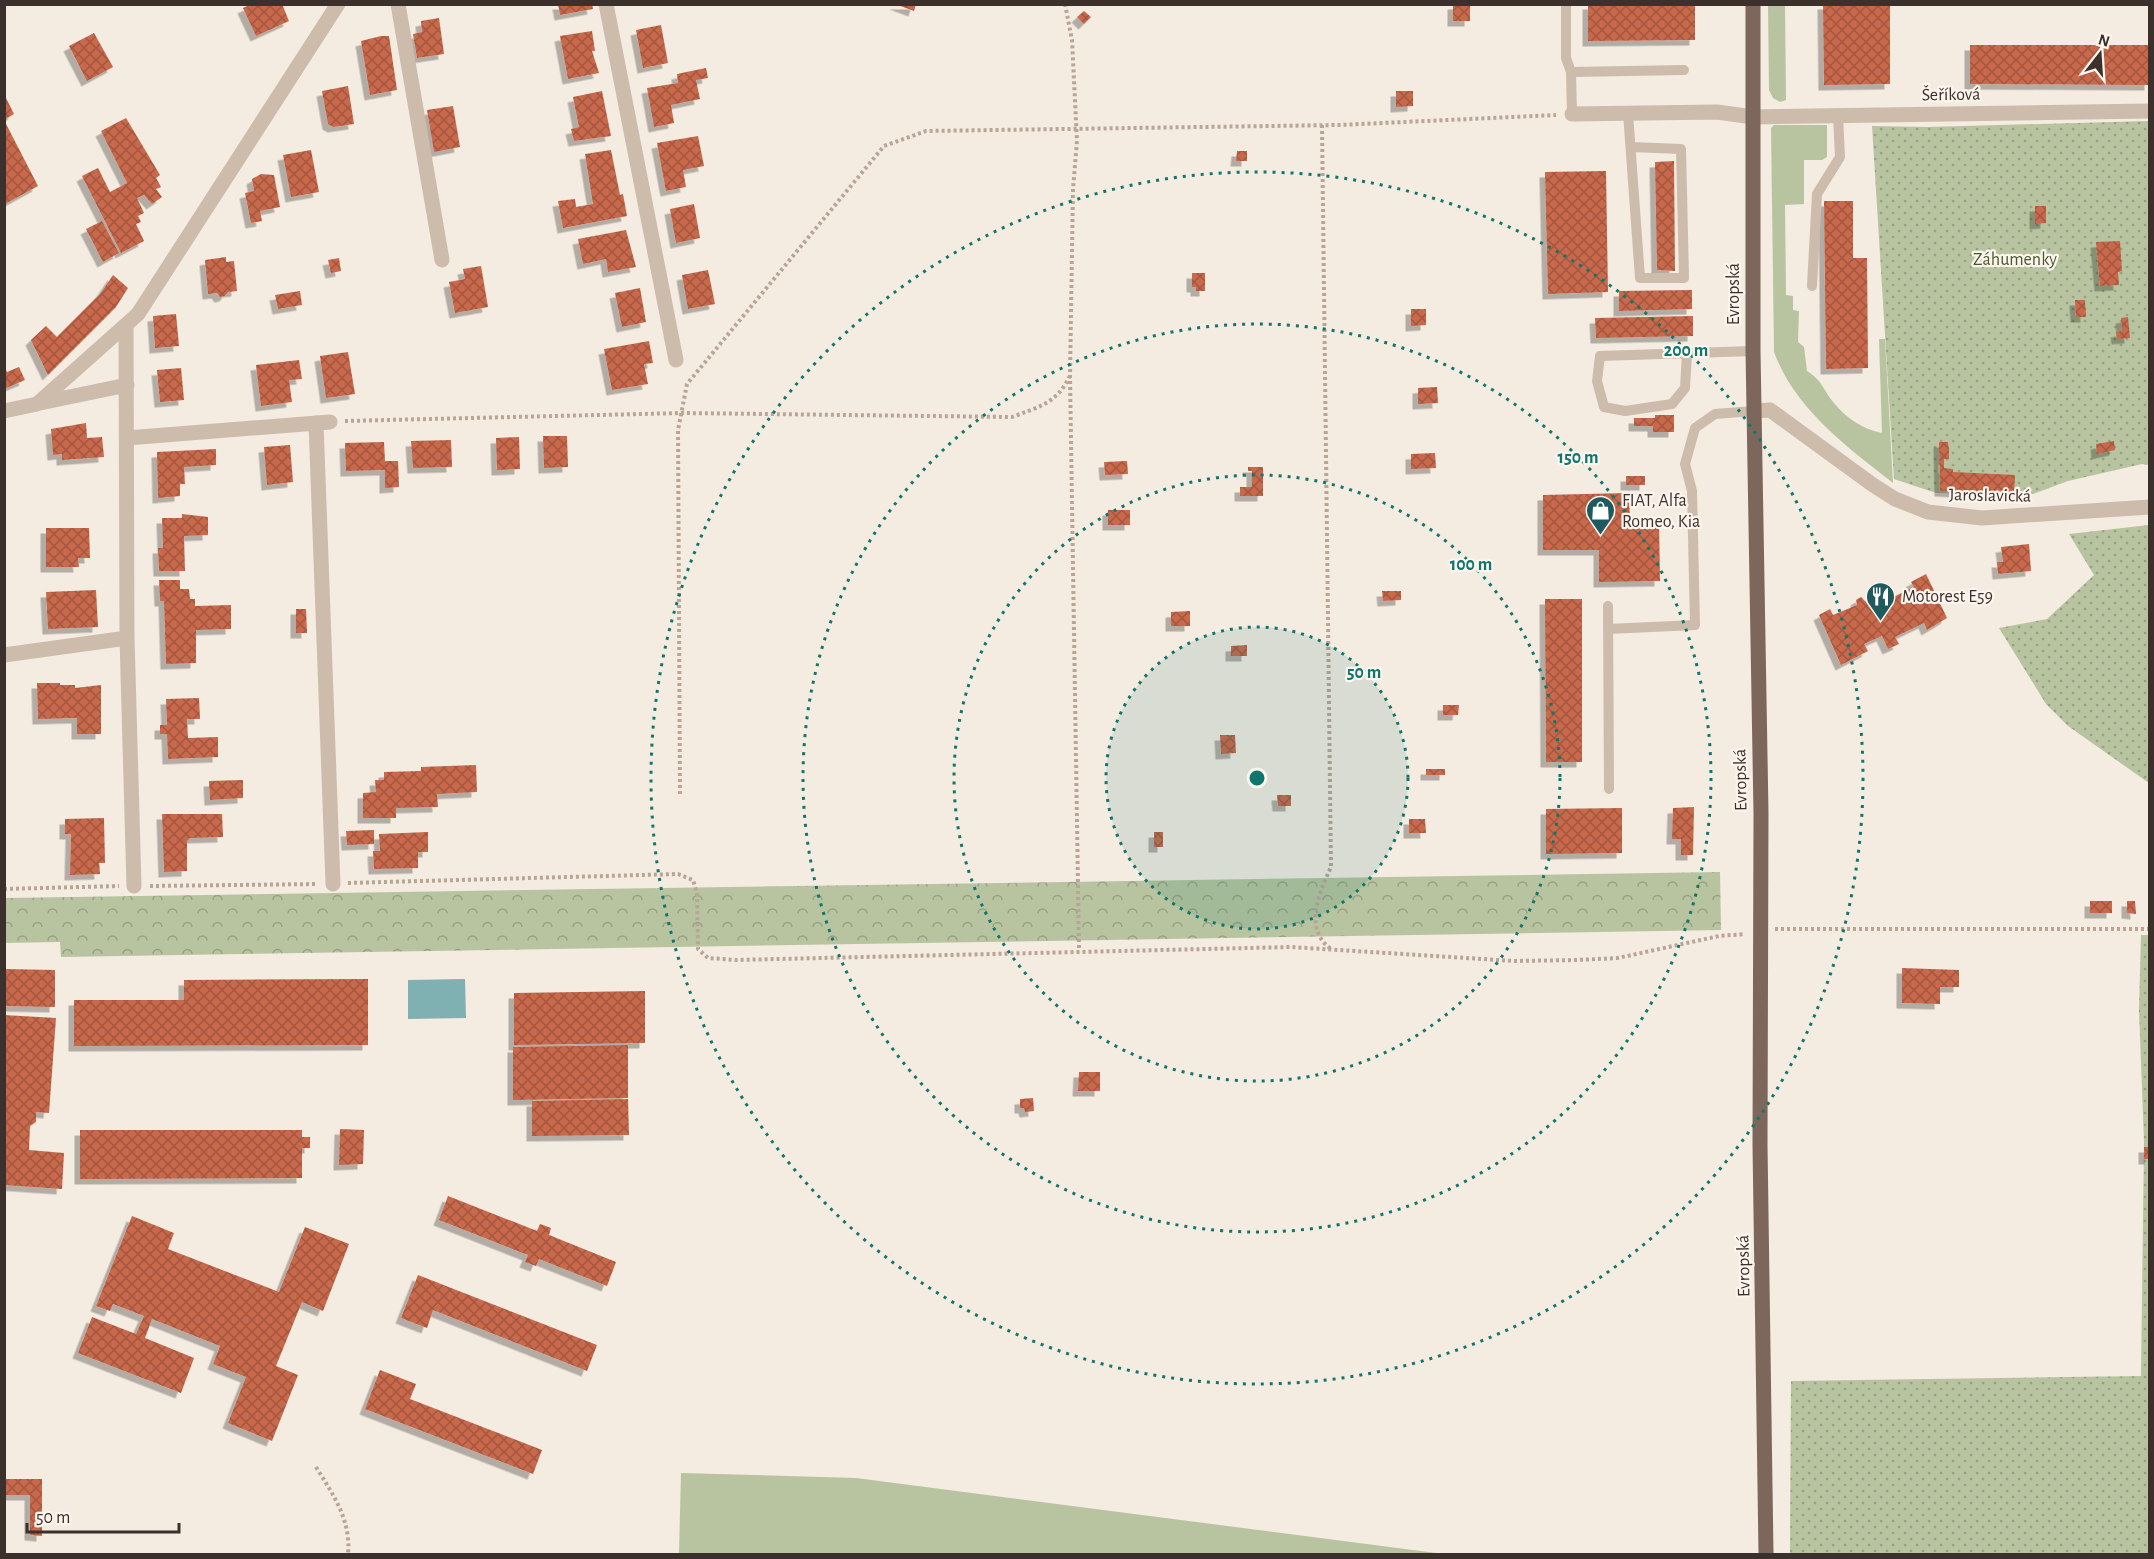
<svg xmlns="http://www.w3.org/2000/svg" width="2154" height="1559" font-family="'Alegreya Sans',sans-serif">
  <style>
    .grass { fill: #b8c4a0 }
    .forest { fill: url(#forest-crowns) }
    .park { fill: url(#park-dots) }
    .water { fill: #7fb0b2 }
    .building { fill: url(#building-cross-hatch); filter: url(#shadow) }
    .lines { fill: none; stroke-linecap: round; stroke-linejoin: round }
    .path { stroke: #b9a596; stroke-width: 4; stroke-dasharray: 3 3; stroke-linecap: butt }
    .service { stroke: #cdbbac; stroke-width: 10 }
    .minor { stroke: #cdbbac; stroke-width: 15 }
    .tertiary { stroke: #cdbbac; stroke-width: 15 }
    .primary { stroke: #7d675c; stroke-width: 15 }
    .ring { fill: none; stroke: #0f766e; stroke-width: 3; stroke-dasharray: 3 6 }
    .labels { text-anchor: middle; stroke-width: 4.5; stroke-linejoin: round; paint-order: stroke }
    .street-label { font-size: 18px; fill: #3b302b; stroke: #fbf5ee }
    .park-label { font-size: 18px; fill: #4a5a2e; stroke: #fbf5ee }
    .poi-label { font-size: 18px; fill: #3b302b; stroke: #fbf5ee; text-anchor: start }
    .centre { fill: #0f766e; stroke: #fbf5ee; stroke-width: 3 }
    .ring-label { font-size: 18px; text-anchor: middle; font-weight: bold; fill: #0f766e; stroke: #fbf5ee; stroke-width: 4.5; stroke-linejoin: round; paint-order: stroke }
  </style>
  <defs>
    <pattern id="forest-crowns" width="20" height="18" patternUnits="userSpaceOnUse" patternTransform="scale(1.5)"><rect width="20" height="18" fill="#b8c4a0"/><path d="M2 6a3 3 0 1 1 6 0M12 15a3 3 0 1 1 6 0" fill="none" stroke="#97a083"/></pattern>
    <pattern id="park-dots" width="8" height="8" patternUnits="userSpaceOnUse" patternTransform="scale(1.5)"><rect width="8" height="8" fill="#b8c4a0"/><path d="M2 2h.1M6 6h.1" fill="none" stroke="#97a083" stroke-width="1.8" stroke-linecap="round"/></pattern>
    <pattern id="building-cross-hatch" width="8" height="8" patternUnits="userSpaceOnUse" patternTransform="scale(1.5)"><rect width="8" height="8" fill="#c8694b"/><path d="M0 0l8 8M0 8l8-8" fill="none" stroke="#a4573f"/></pattern>
    <filter id="shadow"><feDropShadow dx="-5.5" dy="5.5" stdDeviation="0" flood-color="#0004"/></filter>
  </defs>
  <rect width="100%" height="100%" fill="#f4ebe1"/>
  <path class="grass" d="M1768 5H1785L1786 100 1780 102 1773 98 1769 90Z
    M1774 125H1827V157L1822 160H1804V204L1785 205 1786 295 1793 296V310L1799 311 1798 342 1804 347 1807 371C1823 381 1823 390 1834 403 1847 419 1863 429 1882 433L1879 339H1885L1893 483C1847 447 1795 409 1774 352L1771 128Z
    M681 1473 856 1478 1444 1554H679Z"/>
  <path class="forest" d="M1720 872 1721 930 61 957 60 942 4 943 5 898Z"/>
  <path class="park" d="M2149 121V465L2142 464 2068 481 2033 494 1936 493 1894 479 1872 126 1928 127Z
    M2149 525H2150L2149 783 2068 726 2046 704 1999 628 2047 619 2094 575 2069 534Z
    M2141 935H2149V1554H1790L1791 1381 2141 1376 2144 1141 2139 1010Z"/>
  <path class="water" d="M465 979 466 1018 408 1019V980Z"/>
  <path class="building" d="M252 4H282L289 21 256 36 243 8Z
    M558 4H592L593 9 560 15Z
    M895 4H916L914 11Z
    M1453 4H1470V21H1453Z
    M1588 4H1695V40L1588 41Z
    M1823 4H1890V84L1824 85Z
    M1084 11 1091 17 1084 24 1077 17Z
    M439 18 444 54 417 58 413 34 422 32 421 21Z
    M661 25 668 63 643 68 636 30Z
    M592 31 595 51H592L599 73 568 79 560 36Z
    M94 33 113 67 87 81 69 46Z
    M381 36H389L397 90 370 95 361 41Z
    M1970 45H2150V85L1970 84Z
    M706 68 708 78 696 80 700 99 671 105 674 123 654 127 647 88 678 83 677 74Z
    M348 86 354 124 333 127 328 124 322 91Z
    M602 91 611 136 574 141 571 129 579 127 573 97Z
    M1396 91H1413V106L1396 107Z
    M4 94 14 114 4 120Z
    M453 106 460 147 434 152 427 110Z
    M126 118 160 175 156 178 161 187 156 189 162 197 152 204 144 195 137 198 144 213 138 216 141 222 136 224 144 241 121 253 82 176 98 168 110 192 127 183 101 131Z
    M5 122 38 186 5 204Z
    M698 136 704 166 683 170 686 187 666 191 657 143Z
    M311 150 319 192 291 197 283 155Z
    M611 150 620 195 623 194 627 216 563 228 558 201 575 199 576 207 593 204 585 154Z
    M1237 151H1247V161H1236Z
    M1674 161 1675 271 1657 270 1655 162Z
    M1606 171 1608 292 1548 294 1545 172Z
    M261 174 274 175 280 207 260 211 262 221 251 223 245 193 254 191 252 179Z
    M1824 201H1853V258H1867L1868 368 1826 369Z
    M694 204 700 238 676 243 670 209Z
    M2035 206H2046V223L2035 224Z
    M102 221 119 253 103 262 86 229Z
    M626 230 636 267 608 272 606 259 583 264 578 239Z
    M2120 241 2122 271 2118 272 2119 285 2100 286 2096 242Z
    M226 257V262L234 261 237 291 228 292 225 296 220 297 217 293 208 294 205 260Z
    M339 258 341 271 331 273 328 260Z
    M481 266 488 307 455 313 449 282 465 279 463 269Z
    M708 270 715 304 688 309 682 275Z
    M1192 273H1205V291H1196V287H1192Z
    M113 275 128 288 116 307 48 375 31 340 46 326 57 337 101 293Z
    M640 288 646 322 622 327 615 293Z
    M1692 290V309L1619 311V291Z
    M300 291 302 305 278 309 275 295Z
    M2075 300H2085L2086 317H2076Z
    M1411 309H1426V325L1411 326Z
    M176 314 179 346 155 348 153 316Z
    M1693 316V336L1596 338 1595 318Z
    M2128 317 2130 338 2117 339 2116 332 2122 331 2121 318Z
    M649 341 653 363 644 364 648 384 612 390 604 349Z
    M348 352 355 394 326 398 320 356Z
    M299 360 302 379 289 380 292 402 261 406 256 365Z
    M4 367 7 372 19 367 25 380 4 389Z
    M181 368 184 400 160 402 157 370Z
    M1437 387 1438 403 1418 404V388Z
    M1655 415H1674V432H1653V426H1634V418H1655Z
    M86 423 87 438 102 437 104 457 62 460V454L53 455 51 429Z
    M543 436H567L568 467 544 468Z
    M519 437 520 469 497 470 496 438Z
    M451 440 452 467 413 468 411 441Z
    M2114 441 2115 450 2097 454 2096 444Z
    M384 442 385 461H398L399 487 385 488V470L346 471 345 443Z
    M1939 442H1948L1949 450V459H1944V468L1953 469V472L2015 475 2014 495 1940 491Z
    M290 445 293 482 267 485 264 447Z
    M216 449V465L184 467 185 484H180V496L158 498 157 452Z
    M1435 453 1436 468 1411 469V454Z
    M1127 461 1128 474 1105 475 1104 462Z
    M1248 467H1263V496H1240V487H1252V471H1248Z
    M1626 476H1645V485H1626Z
    M1629 493 1630 520H1659L1660 581 1599 582V550H1543V495Z
    M1108 510H1130V525H1108Z
    M182 514 208 517V535L184 536 185 571H159L158 548H163L162 518H182Z
    M46 528H89L90 558H78L79 567H46Z
    M2029 544 2031 571 1998 574 1997 562H2003L2001 547Z
    M1926 574 1947 618 1927 630 1924 623 1895 637 1899 644 1888 649 1882 636 1864 644 1868 651 1841 665 1819 615 1830 609 1833 615 1857 605 1856 600 1861 597 1867 603 1877 599 1879 604 1914 587 1911 582Z
    M159 580H180V589H189L190 599H195V606L231 605V629L196 630V663L166 664 164 601H160Z
    M96 590 98 627 48 629 46 592Z
    M1382 591H1401V600L1383 601Z
    M1545 599H1582V762H1546Z
    M296 609H306L307 633H296Z
    M1190 611V626H1171V612Z
    M1247 645V656H1231V646Z
    M37 683H60V685H75V688L101 685V734H77V718L38 719Z
    M199 698 200 719H187L188 738 218 737V757L168 759 167 734H160V725H167L166 699Z
    M1443 705H1459L1458 715H1443Z
    M1220 735H1235L1236 753 1221 754Z
    M476 765 477 792 437 794 438 807 396 808V818H363V793L376 792 375 780H384V772L421 771V767Z
    M1426 769H1445V775H1426Z
    M243 780V798L210 800 209 781Z
    M1277 795H1291V806H1278Z
    M1694 807 1693 855H1681V839H1672L1673 808Z
    M1622 808V853L1546 854V809Z
    M162 814H222L223 837 190 838 187 841V871L164 872Z
    M104 818 105 863H99L100 874 70 875 71 834H65V819Z
    M1409 819H1425L1426 833H1409Z
    M374 830V844L347 845 346 831Z
    M428 832V852H418V868L374 869 373 851H380L379 834Z
    M1154 832H1163V847H1154Z
    M2090 901H2112V913H2090Z
    M2127 901H2135L2136 914 2127 913Z
    M1902 968 1959 970V987H1940V1004L1902 1003Z
    M4 969 55 970V1007L4 1006Z
    M368 979V1045L74 1046V1000H184V980Z
    M645 991V1043L514 1045V993Z
    M4 1015 56 1018 49 1113 36 1112V1122L30 1126 29 1150 64 1153 62 1189 4 1185Z
    M628 1045V1098L513 1100V1047Z
    M1079 1072H1100V1091H1078Z
    M1033 1098 1034 1111 1025 1112 1024 1108H1020V1099Z
    M628 1099 629 1135 532 1136V1101Z
    M340 1129 364 1130 363 1164 339 1165Z
    M80 1130H302V1137H310V1148H302V1178L80 1179Z
    M2144 1147H2150V1159H2144Z
    M448 1196 537 1231 540 1224 551 1228 549 1235 616 1262 607 1286 539 1259 536 1266 525 1262 528 1255 439 1220Z
    M132 1216 174 1233 168 1249 279 1292 305 1227 349 1244 323 1311 302 1302 276 1366 298 1375 272 1441 228 1423 246 1377 213 1364 220 1346 152 1319 145 1338 194 1358 181 1393 78 1353 92 1317 136 1334 144 1316 113 1304 110 1311 96 1306Z
    M418 1275 597 1345 587 1371 433 1310 427 1328 401 1318Z
    M380 1370 416 1384 410 1399 542 1450 533 1474 365 1409Z
    M4 1479H42V1536L30 1535V1495H4Z"/>
  <g class="lines">
    <path class="path" d="M1065 4 1072 40 1077 141 1073 189 1070 376 1079 950
      M1322 125 1331 867C1319 893 1303 929 1331 949
      M345 421 682 413 1012 417C1036 408 1058 403 1069 377
      M680 794 678 430 687 384 884 146 926 131 1339 125 1556 115
      M348 883 678 874 693 880 697 893 698 949 708 958 736 960 1291 947 1514 961 1577 960 1618 958 1719 936 1745 934
      M150 886 317 884
      M4 889 119 886
      M1775 929H2150
      M316 1467C334 1496 351 1520 348 1554"/>
    <path class="service" d="M1566 4V58L1571 72
      M1628 113 1640 278H1684L1681 149 1631 147
      M1572 114 1571 72 1684 70
      M1812 286 1817 194 1840 157 1838 115
      M1687 353 1685 388 1672 404 1625 411 1604 407 1597 381 1600 356 1753 351
      M1608 606 1609 789
      M1608 629 1695 625 1692 491 1685 464 1695 428 1715 414 1753 411"/>
    <path class="minor" d="M398 4 442 260
      M606 4 676 360
      M1572 114 1717 112 1753 117 2150 111
      M40 403 127 385
      M4 411 37 404 138 314 338 4
      M316 423 333 884
      M127 438 330 422
      M127 638 134 886
      M4 655 127 638 126 325"/>
    <path class="tertiary" d="M1753 411 1770 410 1873 485 1895 499 1928 512 1982 518 2150 507"/>
    <path class="primary" d="M1753 4V351L1761 813 1760 1145 1766 1554"/>
  </g>
  <circle cx="1257" cy="778" r="151" fill="#0f766e" fill-opacity=".12"/>
  <g class="ring">
    <circle cx="1257" cy="778" r="151"/>
    <circle cx="1257" cy="778" r="303"/>
    <circle cx="1257" cy="778" r="454"/>
    <circle cx="1257" cy="778" r="606"/>
  </g>
  <defs>
    <symbol id="shop-pin" viewBox="-11 -11 22 30"><path d="M0 17L-7.5 6A9.5 9.5 0 1 1 7.5 6Z" fill="#1f5a5e" stroke="#fbf5ee"/><path d="M-5-2.5h2.3a2.7 3.5 0 0 1 5.4 0H5L5.5 6h-11ZM-1.5-2.5h3a1.5 2.3 0 0 0-3 0Z" fill="#fff"/></symbol>
    <symbol id="restaurant-pin" viewBox="-11 -11 22 30"><path d="M0 17L-7.5 6A9.5 9.5 0 1 1 7.5 6Z" fill="#1f5a5e" stroke="#fbf5ee"/><path d="M-5-6h1v4h1v-4h1v4h1v-4h1v5L-1.5 .5V6h-2V.5L-5-1ZM5-6V6H3V1.5H1.5Q1.5-4 5-6Z" fill="#fff"/></symbol>
  </defs>
  <g fill-rule="evenodd">
    <use href="#shop-pin" x="1584" y="494" width="33" height="45"/>
    <use href="#restaurant-pin" x="1864" y="580" width="33" height="45"/>
  </g>
  <g class="labels">
    <g class="street-label">
      <text transform="translate(1951 94) rotate(-1)" y="6">Šeříková</text>
      <text transform="translate(1733 294) rotate(-90)" y="6">Evropská</text>
      <text transform="translate(1990 495) rotate(1)" y="6">Jaroslavická</text>
      <text transform="translate(1740 780) rotate(-91)" y="6">Evropská</text>
      <text transform="translate(1743 1266) rotate(-91)" y="6">Evropská</text>
    </g>
    <g class="park-label">
      <text x="2015" y="265">Záhumenky</text>
    </g>
    <g class="poi-label">
      <text x="1622" y="506">FIAT, Alfa<tspan x="1622" dy="21">Romeo, Kia</tspan></text>
      <text x="1902" y="602">Motorest E59</text>
    </g>
  </g>
  <circle cx="1257" cy="778" r="9" class="centre"/>
  <g class="ring-label">
    <text x="1686" y="356">200 m</text>
    <text x="1578" y="463">150 m</text>
    <text x="1471" y="570">100 m</text>
    <text x="1364" y="678">50 m</text>
  </g>
  <rect width="2154" height="1559" fill="none" stroke="#3b302b" stroke-width="12"/>
  <g transform="translate(2100 54) rotate(17)" stroke="#fbf5ee" stroke-width="4.5" paint-order="stroke">
  <path d="M0-4.5L10 22L0 15L-10 22Z" fill="#3b302b"/>
  <text y="-9" font-size="16" font-weight="bold" text-anchor="middle" fill="#3b302b">N</text>
  </g>
  <path d="M27 1523v9h152v-9" fill="none" stroke="#3b302b" stroke-width="3"/>
  <text x="36" y="1523" font-size="18" fill="#3b302b" stroke="#fbf5ee" stroke-width="4.5" paint-order="stroke">50 m</text>
</svg>
